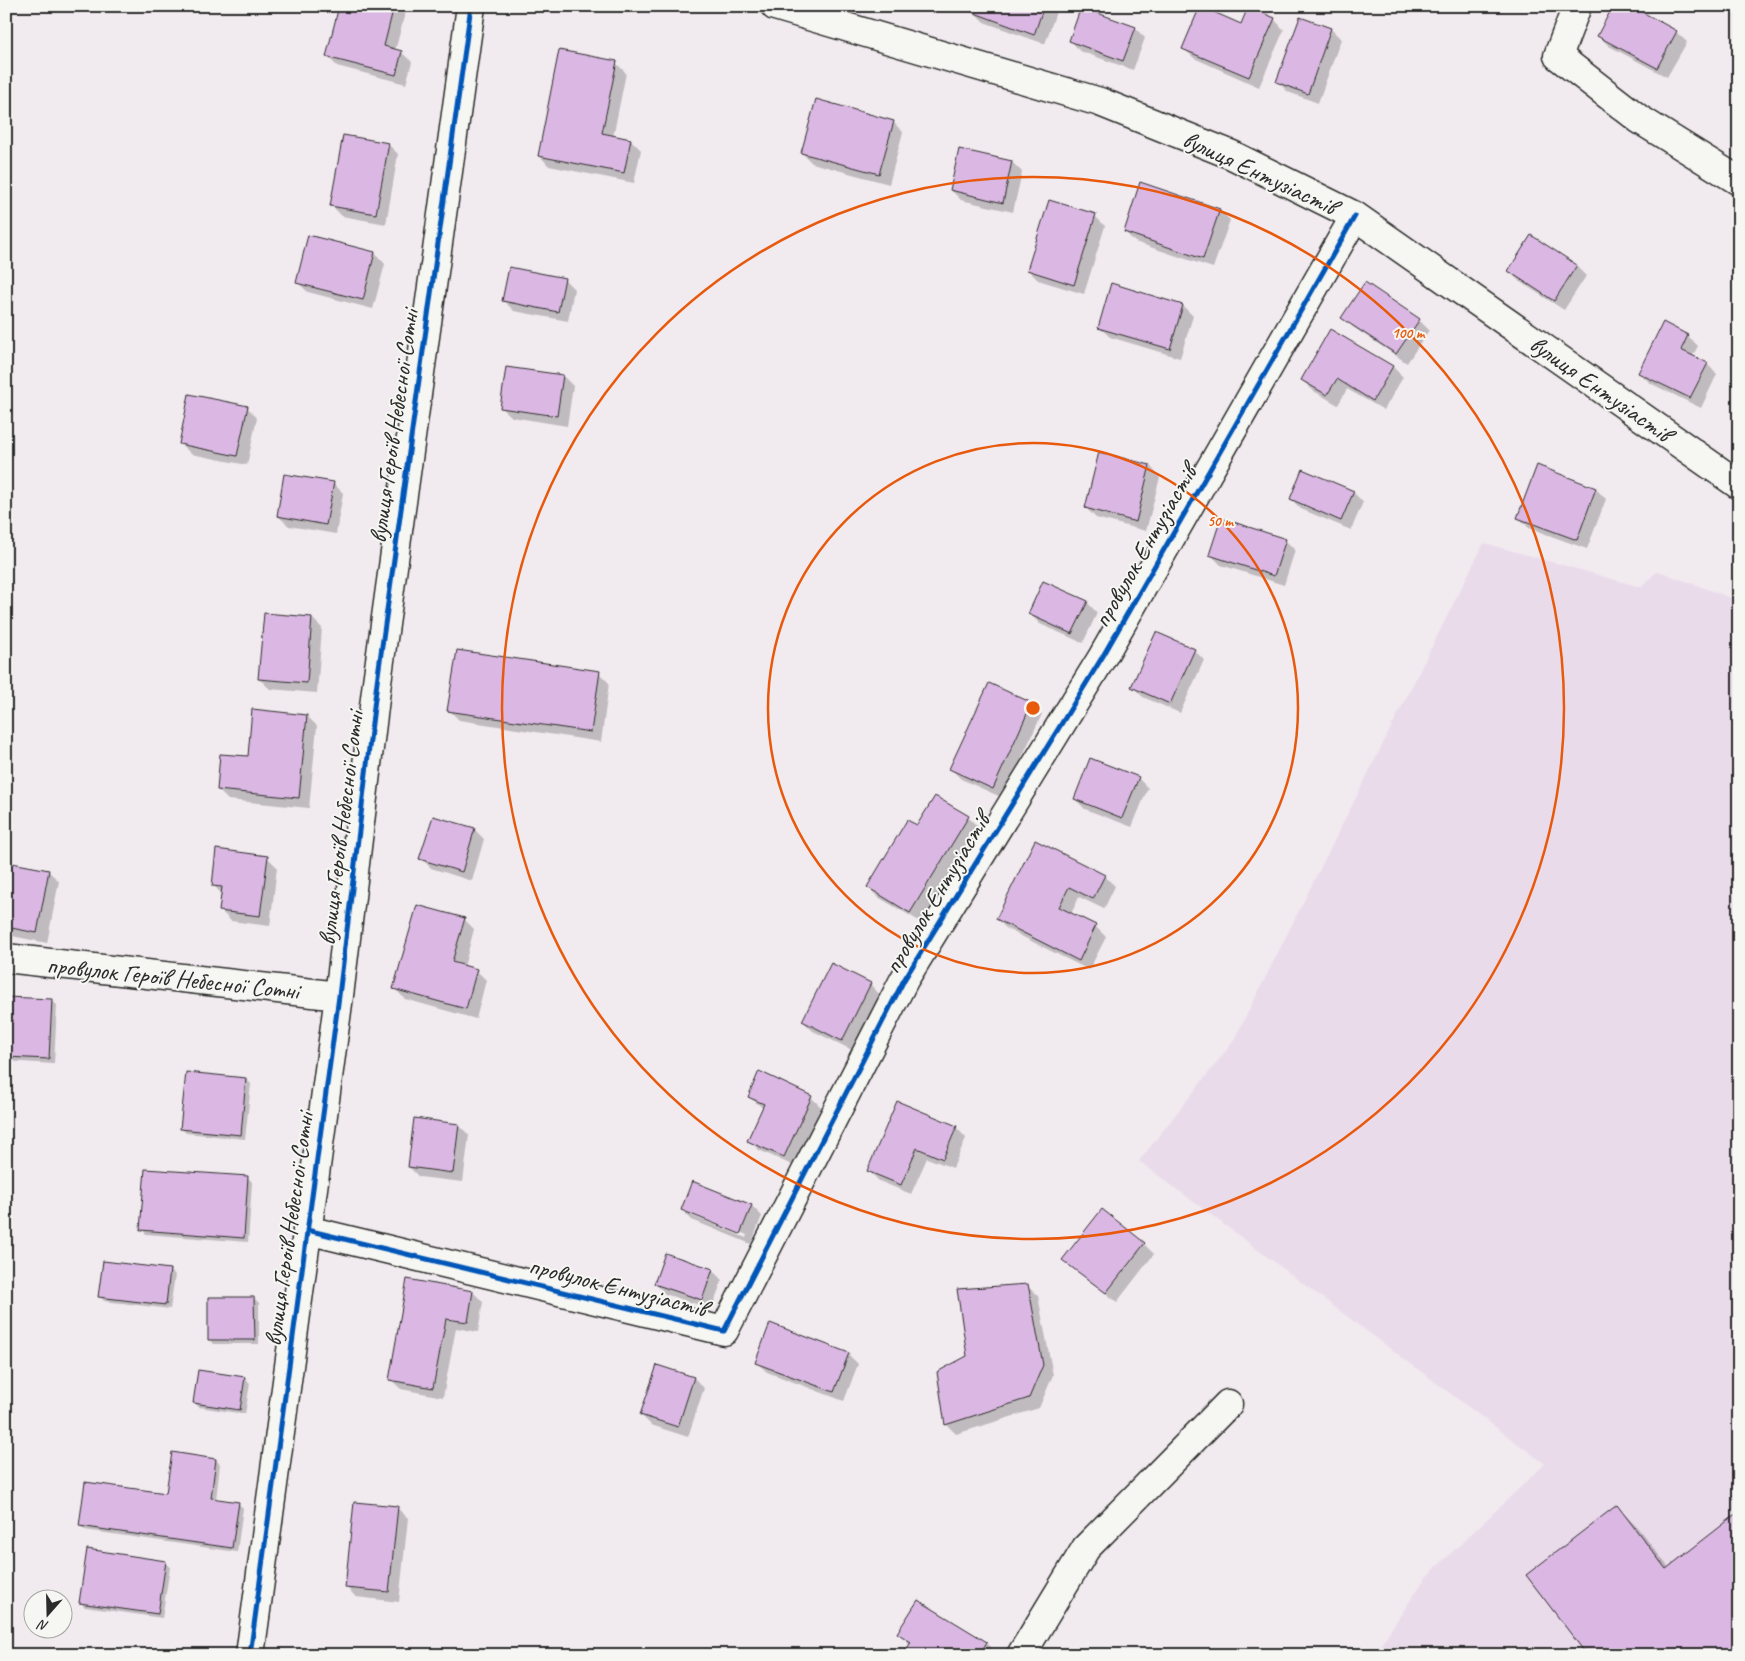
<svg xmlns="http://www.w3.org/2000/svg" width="1745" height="1661" font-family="Caveat,sans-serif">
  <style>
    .built { fill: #eadbeb }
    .shadow { fill: #0003; fill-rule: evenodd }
    .building { fill: #dbb8e3; stroke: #2b2b2b }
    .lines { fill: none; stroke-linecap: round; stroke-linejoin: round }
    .minor-casing { stroke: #2b2b2b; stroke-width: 31 }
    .minor { stroke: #f6f6f2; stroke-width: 28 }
    .cycleway-casing { stroke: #f6f6f2; stroke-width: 8 }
    .cycleway { stroke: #0057b8; stroke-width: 5 }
    .ring { fill: none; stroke: #e8590c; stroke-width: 2.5 }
    .labels { text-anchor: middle; stroke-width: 4; stroke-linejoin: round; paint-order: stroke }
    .street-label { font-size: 25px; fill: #2b2b2b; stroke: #f6f6f2 }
    .centre { fill: #e8590c; stroke: #f6f6f2; stroke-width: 2.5 }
    .ring-label { font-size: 15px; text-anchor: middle; font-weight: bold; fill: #e8590c; stroke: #f6f6f2; stroke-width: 4; stroke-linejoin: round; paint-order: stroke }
  </style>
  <rect width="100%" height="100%" fill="#f1eaef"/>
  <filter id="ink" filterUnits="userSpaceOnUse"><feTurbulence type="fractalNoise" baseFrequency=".02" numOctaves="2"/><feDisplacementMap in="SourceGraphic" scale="10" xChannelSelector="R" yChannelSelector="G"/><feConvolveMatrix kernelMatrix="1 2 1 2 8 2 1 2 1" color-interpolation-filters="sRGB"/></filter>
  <g filter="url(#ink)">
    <path class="built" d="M1484 543 1640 587 1658 571 1739 601V1655H1374L1426 1577 1545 1464 1139 1161 1233 1042Z"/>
    <path class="shadow" d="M340 6H402L406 10 395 51 401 52 412 62 406 84 337 66 327 56Z
      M976 6H1058L1045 44 984 22 974 12Z
      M1629 6 1676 32 1687 42 1667 77 1609 46 1599 36Z
      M1274 19 1284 30 1259 87 1194 58 1183 48Z
      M1135 28 1145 38 1133 70 1080 51 1070 40Z
      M1331 29 1341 39 1318 103 1288 92 1278 82Z
      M616 63 626 73 613 137 631 140 641 150 634 183 549 166 539 155Z
      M893 122 903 132 889 184 812 163 802 153Z
      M388 144 398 154 386 224 342 216 332 206Z
      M1012 162 1022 172 1013 212 961 200 951 190Z
      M1220 210 1230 220 1213 268 1135 242 1125 232Z
      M1095 216 1105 226 1084 294 1038 280 1028 270Z
      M375 253 385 264 373 309 308 292 297 282Z
      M1576 266 1586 276 1564 310 1519 281 1509 271Z
      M564 279 574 289 568 321 514 311 504 301Z
      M1183 306 1193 316 1180 358 1110 337 1099 327Z
      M1343 317 1419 320 1429 330 1407 363 1353 327Z
      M1664 323 1688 336 1698 346 1692 357 1707 364 1717 374 1701 408 1650 383 1640 373Z
      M1330 331 1393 367 1403 377 1384 410 1347 389 1338 405 1312 390 1302 380Z
      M563 376 573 386 567 426 512 417 501 407Z
      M247 407 257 418 247 465 191 454 181 444Z
      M1150 466 1160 477 1146 531 1096 518 1086 508Z
      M333 483 343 493 336 534 289 526 278 516Z
      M1596 489 1606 499 1587 549 1529 528 1519 518Z
      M1353 492 1363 502 1351 530 1301 509 1291 499Z
      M1285 540 1295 550 1284 585 1221 565 1211 555Z
      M1087 602 1097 613 1083 643 1040 624 1030 614Z
      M312 618 322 628 317 693 270 689 259 679Z
      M1194 650 1204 660 1180 713 1143 697 1133 687Z
      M599 673 609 683 601 742 459 720 449 710Z
      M1032 704 1042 714 1003 798 961 779 951 769Z
      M307 716 317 726 309 808 228 800 218 790 249 757Z
      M1138 778 1148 788 1132 827 1085 809 1075 799Z
      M968 817 978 827 921 922 878 897 868 887Z
      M474 829 484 839 472 881 431 868 421 858Z
      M1036 842 1104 876 1115 886 1104 909 1079 897 1071 914 1096 927 1106 937 1089 970 1007 929 997 919Z
      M267 857 277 867 270 926 231 921 221 911 223 895 213 885Z
      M48 871 59 881 47 943 12 936 6 930V900Z
      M464 919 474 929 464 967 476 970 486 980 476 1019 405 999 395 989Z
      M870 984 880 995 852 1050 813 1031 803 1021Z
      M6 999 52 1001 57 1005 54 1064 6 1061Z
      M246 1079 251 1084 245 1139 186 1133 181 1128Z
      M749 1097H811L821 1107 794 1166 759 1150 748 1140 763 1108Z
      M459 1125 469 1135 463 1182 419 1177 409 1167Z
      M956 1127 966 1138 953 1168 927 1158 911 1194 879 1181 869 1171Z
      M248 1178 252 1182 248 1242 146 1234 142 1229Z
      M693 1183 752 1206 762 1216 751 1244 692 1220 682 1210ZM693 1213 747 1235 746 1238 693 1216Z
      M1144 1244 1154 1254 1117 1302 1064 1260Z
      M104 1262 170 1270 175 1275 170 1309 104 1301 100 1296Z
      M712 1270 722 1280 712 1309 665 1294 655 1283Z
      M408 1281 473 1292 483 1302 478 1332 456 1328 443 1397 401 1389 390 1379Z
      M1027 1286 1038 1296 1053 1375 1039 1408 956 1434 946 1424 969 1356Z
      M254 1298 259 1303V1344H214L210 1340Z
      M848 1354 858 1364 844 1401 767 1372 756 1362Z
      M199 1372 245 1379 250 1383 245 1414 199 1407 195 1403Z
      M694 1378 704 1388 688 1437 651 1425 641 1415Z
      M216 1460 220 1464 216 1500 238 1503 243 1508 237 1552 85 1530 80 1526 167 1495Z
      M1617 1507 1637 1527 1669 1568 1739 1514V1655H1589Z
      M397 1508 408 1518 399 1602 356 1597 346 1587Z
      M165 1562 170 1567 162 1618 85 1607 80 1602Z
      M918 1601 987 1643 997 1653 996 1655H905L911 1645 899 1633Z"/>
    <path class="building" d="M339 6H394L384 46 402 51 396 75 326 57Z
      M974 6H1044L1034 35 972 12Z
      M1200 6 1241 24 1248 7 1275 18 1249 77 1182 49Z
      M1613 6H1631L1677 31 1657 68 1597 36Z
      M1081 7 1136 27 1123 61 1069 41Z
      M1300 17 1331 28 1308 94 1276 82Z
      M559 50 617 61 602 133 631 139 624 173 538 156Z
      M816 99 894 121 879 174 801 153Z
      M343 135 389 143 376 214 330 206Z
      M959 149 1012 161 1003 203 950 190Z
      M1140 182 1220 209 1203 259 1124 232Z
      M1049 200 1096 214 1074 285 1027 270Z
      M308 235 375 252 363 300 296 283Z
      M1531 235 1577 265 1554 301 1508 271Z
      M509 267 565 278 558 312 502 301Z
      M1365 282 1420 319 1396 354 1341 318Z
      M1111 283 1183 305 1170 349 1098 328Z
      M1663 322 1688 335 1681 350 1708 363 1690 398 1638 373Z
      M1330 329 1393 366 1373 401 1337 379 1327 395 1301 380Z
      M506 367 563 375 557 416 500 408Z
      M189 394 248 406 237 456 179 444Z
      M1099 452 1150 465 1136 522 1085 508Z
      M1537 465 1596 488 1577 540 1517 518Z
      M1302 469 1354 491 1341 521 1290 499Z
      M284 474 334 482 326 525 277 516Z
      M1221 518 1286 539 1274 576 1209 555Z
      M1043 581 1088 601 1072 634 1028 614Z
      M264 613 312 617 307 683 258 679Z
      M1156 632 1195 649 1170 704 1131 687Z
      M457 650 600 671 591 732 447 711Z
      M989 683 1032 703 993 789 949 769Z
      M252 709 307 715 299 798 217 790 220 754 248 756Z
      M1090 758 1139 777 1122 818 1074 799Z
      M935 796 969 816 910 913 867 887 907 820 917 825Z
      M433 816 475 828 462 872 419 859Z
      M1035 840 1105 875 1093 899 1069 887 1059 907 1096 925 1079 961 996 919Z
      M216 849 268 856 260 916 219 911 222 887 212 886Z
      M12 863 49 870 37 933 6 927V893Z
      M417 905 465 918 452 962 477 969 466 1009 393 989Z
      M831 963 871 983 842 1041 802 1021Z
      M6 997 52 999 49 1059 6 1057Z
      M759 1071 812 1096 784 1157 747 1141 764 1104 748 1097Z
      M186 1072 246 1078 241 1135 180 1129Z
      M897 1101 957 1126 943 1159 917 1148 901 1185 867 1171Z
      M414 1118 459 1124 453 1173 408 1167Z
      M145 1169 248 1176 244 1238 140 1230Z
      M692 1181 752 1205 740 1234 681 1210Z
      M1102 1209 1145 1243 1106 1293 1062 1260Z
      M665 1253 713 1269 702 1300 654 1284Z
      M103 1261 170 1269 166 1305 98 1297Z
      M407 1279 473 1291 468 1322 446 1319 433 1388 389 1380Z
      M1028 1284 1043 1365 1029 1398 945 1425 937 1372 967 1356 957 1289Z
      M208 1297H254L255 1340H208Z
      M770 1323 849 1353 834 1392 755 1363Z
      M657 1365 694 1377 678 1427 640 1415Z
      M198 1370 245 1377 240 1410 193 1403Z
      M172 1452 216 1459 211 1498 239 1502 232 1548 79 1526 85 1482 166 1493Z
      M354 1502 398 1506 389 1592 345 1588Z
      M1617 1505 1666 1569 1739 1512V1643L1723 1655H1587L1526 1575Z
      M87 1549 166 1561 158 1614 79 1603Z
      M918 1600 987 1642 979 1655H903L911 1642 897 1633Z"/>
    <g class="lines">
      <defs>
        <path id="minor" d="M775 6 1100 102 1232 155 1355 216 1739 485
          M1577 6 1558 56 1639 119 1739 181
          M6 958 339 996
          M307 1230 724 1331 904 980 1103 656 1355 216
          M250 1655 339 996 377 682 471 6
          M1021 1655 1086 1548 1228 1404"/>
      </defs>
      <use href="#minor" class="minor-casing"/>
      <use href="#minor" class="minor"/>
      <defs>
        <path id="cycleway" d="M307 1230 724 1331 904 980 1103 656 1355 216
          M250 1655 339 996 377 682 471 6"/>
      </defs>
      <use href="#cycleway" class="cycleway-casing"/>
      <use href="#cycleway" class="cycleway"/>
    </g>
  </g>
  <g class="ring">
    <circle cx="1033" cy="708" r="265"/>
    <circle cx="1033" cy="708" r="531"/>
  </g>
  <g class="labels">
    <g class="street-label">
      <text transform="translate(1260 172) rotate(25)" y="9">вулиця Ентузіастів</text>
      <text transform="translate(1601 388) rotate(35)" y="9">вулиця Ентузіастів</text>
      <text transform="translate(393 426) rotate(-82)" y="9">вулиця Героїв Небесної Сотні</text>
      <text transform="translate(1144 546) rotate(-60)" y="9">провулок Ентузіастів</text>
      <text transform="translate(340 828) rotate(-83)" y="9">вулиця Героїв Небесної Сотні</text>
      <text transform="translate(936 893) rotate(-59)" y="9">провулок Ентузіастів</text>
      <text transform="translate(173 977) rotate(6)" y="9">провулок Героїв Небесної Сотні</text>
      <text transform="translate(288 1229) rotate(-82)" y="9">вулиця Героїв Небесної Сотні</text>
      <text transform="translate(618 1286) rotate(14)" y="9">провулок Ентузіастів</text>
    </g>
  </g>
  <circle cx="1033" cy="708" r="8" class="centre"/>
  <g class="ring-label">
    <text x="1408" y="338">100 m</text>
    <text x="1220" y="526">50 m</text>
  </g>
  <rect width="1745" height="1661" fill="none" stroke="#f6f6f2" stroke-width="25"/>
  <rect x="12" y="12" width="1720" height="1636" fill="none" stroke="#2b2b2b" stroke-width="2" filter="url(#ink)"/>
  <g transform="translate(48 1614) rotate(200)"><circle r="24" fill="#f6f6f2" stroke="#a5a5a2"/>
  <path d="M0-4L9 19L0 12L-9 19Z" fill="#2b2b2b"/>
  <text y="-8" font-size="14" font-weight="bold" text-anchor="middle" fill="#2b2b2b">N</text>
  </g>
</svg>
